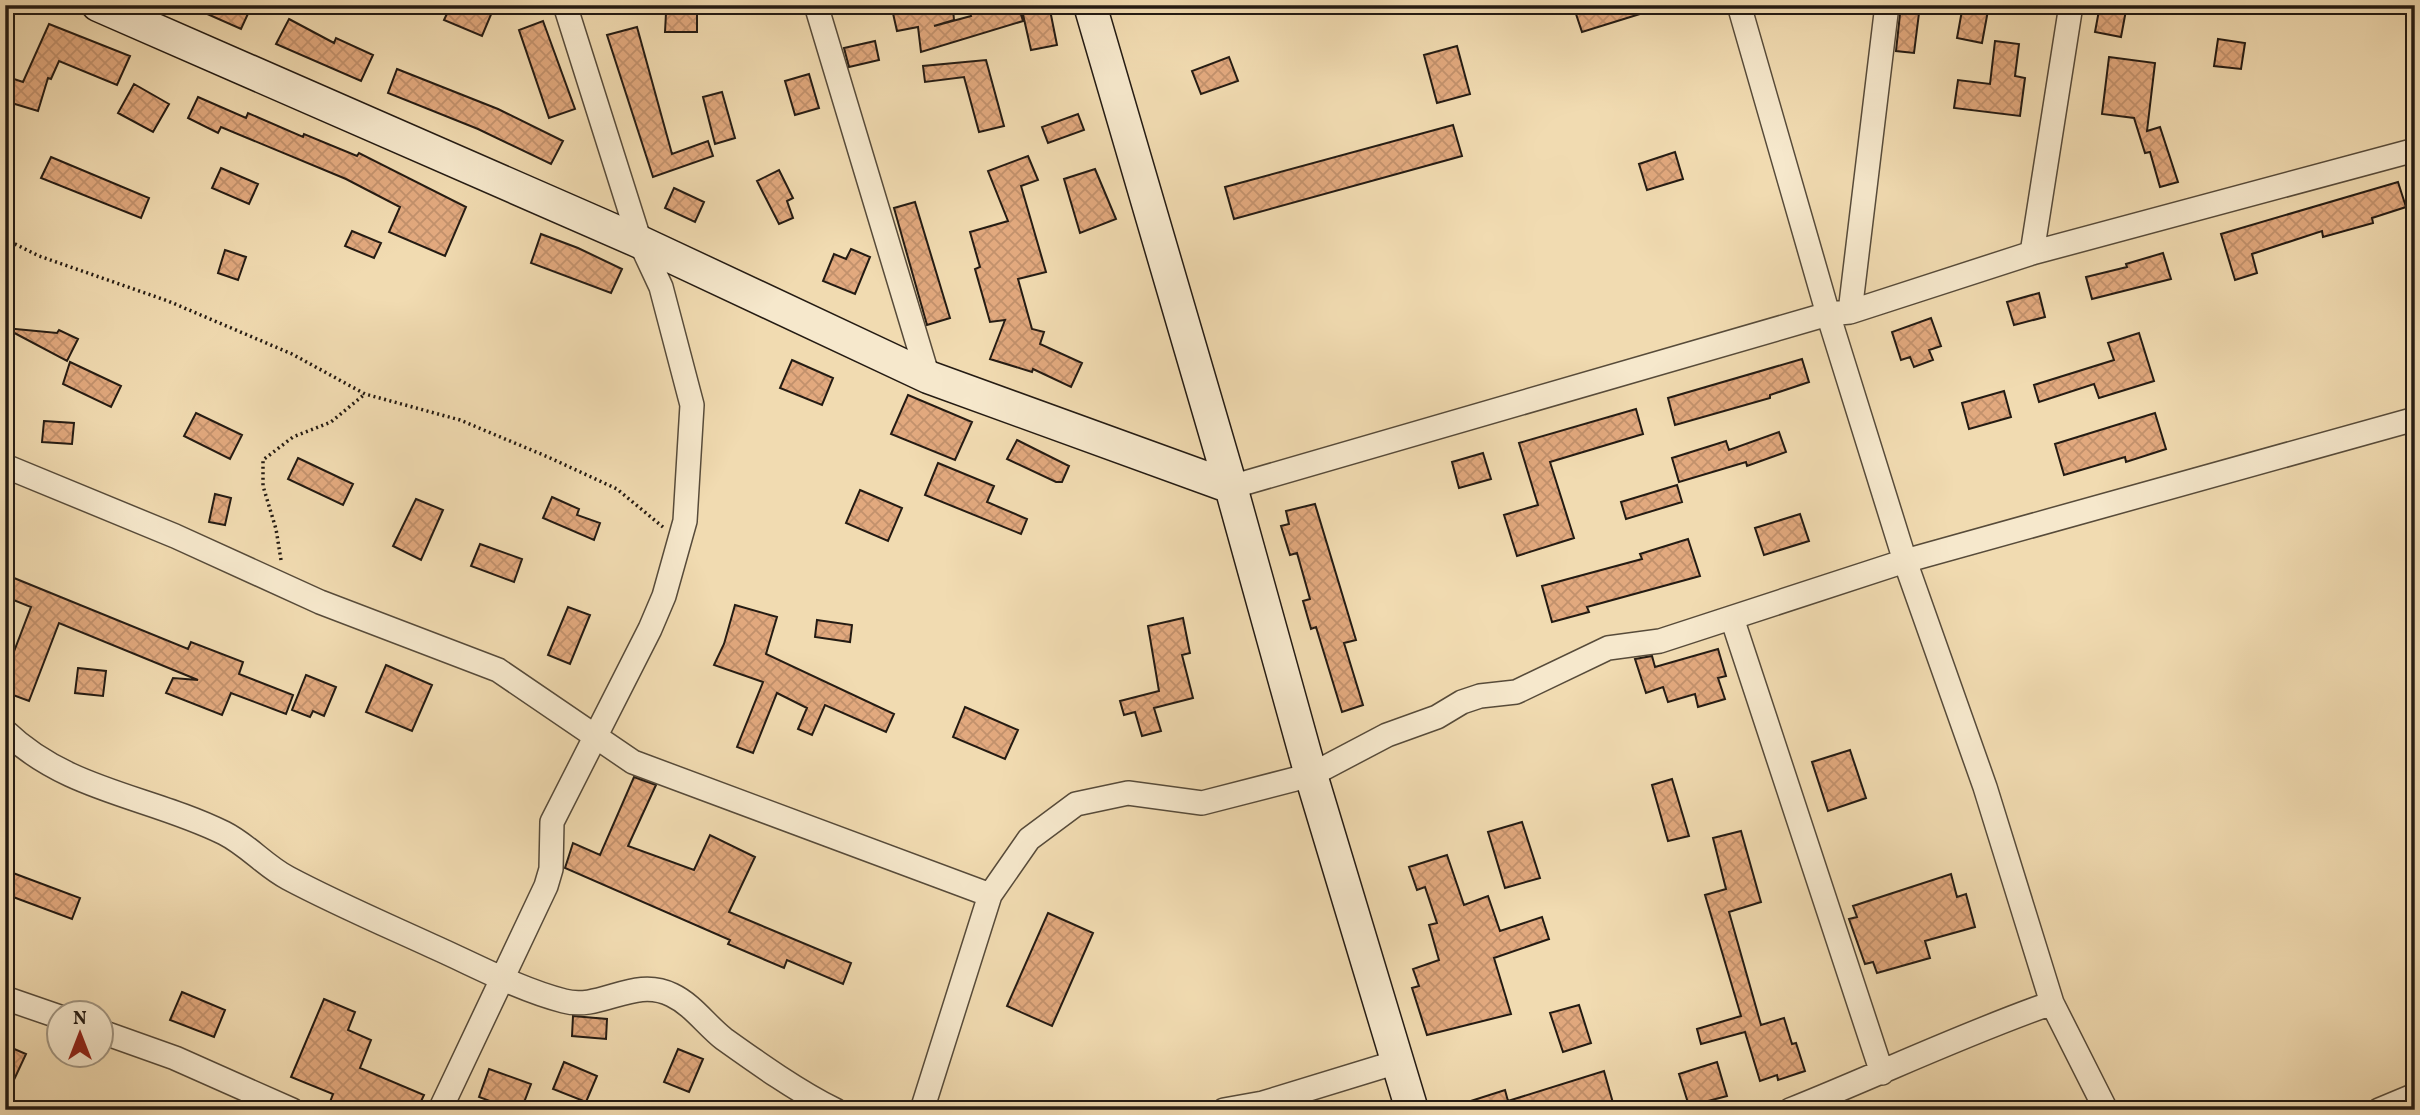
<svg xmlns="http://www.w3.org/2000/svg" width="2420" height="1115" font-family="Vollkorn,serif">
  <style>
    .building { fill: url(#building-cross-hatch); stroke: #241b13; stroke-width: 2 }
    .lines { fill: none; stroke-linecap: round; stroke-linejoin: round }
    .street-casing { stroke: #574b3a; stroke-width: 26 }
    .secondary-casing { stroke: #241b13; stroke-width: 35 }
    .path { stroke: #241b13; stroke-width: 3.5; stroke-dasharray: 2 3.5; stroke-linecap: butt }
    .street { stroke: #f6e8cc; stroke-width: 23 }
    .secondary { stroke: #f6e8cc; stroke-width: 32 }
  </style>
  <defs>
    <pattern id="building-cross-hatch" width="8" height="8" patternUnits="userSpaceOnUse" patternTransform="scale(1.75)"><rect width="8" height="8" fill="#e2a97e"/><path d="M0 0l8 8M0 8l8-8" fill="none" stroke="#c2916c"/></pattern>
  </defs>
  <rect width="100%" height="100%" fill="#f1dbb1"/>
  <filter id="stains"><feTurbulence type="fractalNoise" baseFrequency=".00286" numOctaves="4"/><feColorMatrix values="0 0 0 0 .2 0 0 0 0 .09 0 0 0 0 .02 0 0 0 .5 -.17"/></filter>
  <radialGradient id="worn" r=".72"><stop offset=".6" stop-color="#630" stop-opacity="0"/><stop offset="1" stop-color="#630" stop-opacity=".3"/></radialGradient>
  <path class="building" d="M187 5H252L241 29Z
    M451 5H495L482 36 444 20Z
    M672 5H697V32H665L666 13H671Z
    M913 5 915 12 953 9 954 20 934 26 971 16 970 13 996 5H1018L1023 21 921 52 918 27 897 31 892 9Z
    M1049 5 1057 45 1031 50 1022 10Z
    M1573 5H1655L1656 9 1582 32Z
    M1901 5H1920L1914 53 1896 51Z
    M1963 5H1989L1982 43 1957 38Z
    M2100 5H2127L2121 37 2095 32Z
    M289 19 334 43 336 38 373 55 361 81 276 44Z
    M543 21 575 109 549 118 519 30Z
    M49 24 130 56 117 85 59 61 51 79 48 78 38 111 5 101 11 78 23 82Z
    M637 27 672 154 708 141 713 156 653 177 607 35Z
    M2218 39 2245 43 2241 69 2214 66Z
    M875 41 879 60 849 67 844 48Z
    M1995 41 2019 44 2015 76 2025 78 2020 116 1954 108 1958 80 1990 84Z
    M1457 46 1470 94 1437 103 1424 55Z
    M1229 57 1238 81 1201 94 1192 71Z
    M2109 57 2155 63 2147 131 2160 127 2178 182 2160 187 2150 152 2145 153 2134 118 2102 114Z
    M986 60 1004 126 979 132 964 77 925 82 923 66Z
    M397 69 498 109 563 141 551 164 478 129 388 93Z
    M809 74 819 108 795 115 785 81Z
    M134 84 169 104 153 132 118 113Z
    M722 92 735 138 715 144 703 97Z
    M198 97 246 118 248 113 303 137 304 134 357 156 359 153 466 207 445 256 389 232 400 207 346 179 221 127 218 133 188 118Z
    M1078 114 1084 130 1048 143 1042 127Z
    M1453 125 1462 156 1234 219 1225 187Z
    M1675 152 1683 179 1647 190 1639 164Z
    M1028 156 1038 180 1021 186 1046 272 1018 279 1032 329 1044 332 1040 344 1082 363 1071 387 1033 369 1032 372 990 359 1005 320 990 322 975 269 980 267 970 232 1008 221 988 171Z
    M51 157 149 198 141 218 41 178Z
    M221 168 258 184 249 204 212 188Z
    M1095 169 1116 219 1080 233 1064 179Z
    M779 170 793 198 787 201 793 218 779 224 757 181Z
    M2398 182 2406 207 2372 218 2373 223 2323 237 2322 231 2252 254 2257 273 2235 280 2221 234Z
    M674 188 704 202 695 222 665 208Z
    M915 202 950 318 927 325 894 208Z
    M352 231 381 243 374 258 345 246Z
    M541 234 578 248 622 269 611 293 531 263Z
    M851 249 870 257 855 294 823 281 834 254 846 259Z
    M225 250 246 257 238 280 218 273Z
    M2163 253 2171 279 2092 299 2086 277 2127 267 2126 264Z
    M2039 293 2045 317 2014 325 2007 302Z
    M1931 318 1941 346 1929 350 1933 360 1914 367 1910 357 1901 360 1892 332Z
    M5 328 57 333 59 330 78 339 67 361Z
    M2139 333 2154 381 2099 398 2094 384 2039 402 2034 385 2114 360 2108 343Z
    M1802 359 1809 382 1770 395V398L1675 425 1668 398Z
    M792 360 833 378 822 405 780 388Z
    M70 362 121 386 111 407 63 384Z
    M2004 391 2011 417 1969 429 1962 403Z
    M908 395 972 422 955 460 891 434Z
    M1636 409 1643 434 1550 462 1574 538 1517 556 1504 515 1538 505 1519 443Z
    M196 413 242 435 230 459 184 436Z
    M2155 413 2166 449 2126 462 2125 457 2064 475 2055 444Z
    M44 421 74 423 72 444 42 442Z
    M1779 432 1786 452 1747 466 1746 462 1679 482 1672 458 1726 441 1729 450Z
    M1017 440 1069 466 1062 482H1056L1007 459Z
    M1483 453 1491 479 1459 488 1452 462Z
    M298 458 353 484 343 505 288 479Z
    M938 463 994 486 987 502 1027 519 1021 534 925 495Z
    M1677 485 1682 502 1626 519 1621 502Z
    M860 490 902 508 888 541 846 523Z
    M215 494 231 498 225 525 209 522Z
    M552 497 579 509 577 515 600 523 594 540 543 518Z
    M416 499 443 510 421 560 393 546Z
    M1315 504 1356 640 1344 643 1363 705 1342 712 1316 627 1311 629 1303 601 1310 599 1297 553 1290 555 1281 526 1289 524 1286 511Z
    M1800 514 1809 541 1764 555 1755 528Z
    M1688 539 1700 576 1587 607 1589 612 1552 622 1542 586 1642 559 1640 554Z
    M480 544 522 559 514 582 471 566Z
    M14 578 188 649 191 642 243 662 239 674 293 695 286 714 231 693 222 715 166 693 173 678 198 680 59 623 29 701 5 692V675L31 607 6 597Z
    M735 605 777 617 766 654 894 714 886 732 825 705 812 735 798 729 807 708 777 693 753 753 737 747 763 682 714 665 724 644Z
    M568 607 590 615 570 664 548 655Z
    M1183 618 1190 653 1182 655 1193 698 1154 708 1161 731 1142 736 1135 712 1124 715 1120 701 1159 691 1148 626Z
    M817 620 852 625 850 642 815 637Z
    M1718 649 1726 676 1718 678 1725 699 1698 707 1695 694 1668 702 1663 687 1646 693 1635 659 1652 656 1655 667Z
    M386 665 432 685 412 731 366 712Z
    M78 668 106 671 103 696 75 693Z
    M306 675 336 687 324 716 313 711 310 717 292 710Z
    M965 707 1018 730 1005 759 953 737Z
    M1850 750 1866 798 1828 811 1812 762Z
    M634 777 656 785 628 846 694 870 710 835 755 857 729 912 851 963 843 984 787 960 784 968 728 944 730 940 565 868 573 843 600 855Z
    M1672 779 1689 836 1668 841 1652 785Z
    M1522 822 1540 878 1505 888 1488 832Z
    M1741 831 1761 902 1729 912 1761 1025 1784 1018 1792 1044 1796 1043 1805 1071 1778 1080 1777 1075 1760 1081 1745 1032 1701 1044 1697 1029 1741 1016 1705 895 1726 889 1713 838Z
    M1447 855 1464 905 1488 896 1500 931 1542 917 1549 939 1494 958 1511 1014 1427 1035 1412 988 1419 986 1413 969 1439 960 1429 925 1437 923 1425 887 1417 890 1409 867Z
    M5 870 80 898 72 919 5 894Z
    M1951 874 1957 897 1966 894 1975 927 1925 941 1930 958 1877 973 1873 962 1865 964 1849 919 1857 917 1853 906Z
    M1048 913 1093 933 1052 1026 1007 1006Z
    M182 992 225 1010 214 1037 170 1020Z
    M324 999 355 1012 348 1030 371 1040 360 1068 424 1095 417 1110H327L333 1094 291 1077Z
    M1579 1005 1591 1043 1563 1052 1550 1013Z
    M573 1016 607 1019 606 1039 572 1036Z
    M5 1045 26 1054 5 1099Z
    M678 1049 703 1059 689 1092 664 1082Z
    M564 1062 597 1076 586 1102 553 1089Z
    M1717 1062 1727 1096 1689 1106 1679 1074Z
    M489 1069 531 1084 523 1105 514 1102 511 1109 479 1097Z
    M1604 1071 1615 1110H1455V1106L1505 1090 1508 1101Z"/>
  <g class="lines">
    <defs>
      <path id="street" d="M816 5 928 377
        M2032 253 2071 5
        M1850 312 1887 5
        M5 466 175 536 320 602 498 670 633 762 990 895
        M1231 487 1828 314 1850 312 2032 253 2415 150
        M1732 618 1882 1073
        M5 731C67 791 149 796 224 833 248 845 265 866 288 878 335 903 384 924 432 946 475 965 518 989 564 1001 601 1011 634 976 672 995 693 1005 706 1025 724 1039 759 1064 797 1091 835 1110
        M5 998 60 1017
        M102 1032 175 1058 292 1110
        M440 1110 546 886 551 869 552 822 650 629 664 596 685 521 692 405 661 287 640 242 565 5
        M922 1110 990 895 1029 839 1076 804 1128 793 1202 803 1311 775 1387 735 1437 717 1462 702 1480 696 1516 692 1608 648 1660 641 1905 561 1828 314 1739 5
        M1224 1110 1263 1103 1397 1062
        M1790 1110C1878 1075 1963 1034 2052 1003
        M2106 1110 2052 1003 1985 787 1905 561 2415 419
        M2379 1110 2415 1095"/>
      <path id="secondary" d="M98 5 640 242 928 377 1231 487 1311 775 1412 1110
        M1090 5 1231 487"/>
    </defs>
    <use href="#street" class="street-casing"/>
    <use href="#secondary" class="secondary-casing"/>
    <path class="path" d="M5 239 39 256 168 301 292 354 365 394 460 420 548 457 617 489 663 527
      M281 560 276 529 263 486V460L293 437 331 422 365 394"/>
    <use href="#street" class="street"/>
    <use href="#secondary" class="secondary"/>
  </g>
  <rect width="2420" height="1115" fill="none" stroke="#f1dbb1" stroke-width="28"/>
  <rect x="7" y="7" width="2406" height="1101" fill="none" stroke="#241b13" stroke-width="3.5"/>
  <rect x="14" y="14" width="2392" height="1087" fill="none" stroke="#241b13" stroke-width="2"/>
  <g transform="translate(80 1034)"><circle r="33" fill="#f6e8cc" stroke="#a29682" stroke-width="2"/>
  <path d="M0-5L12 26L0 18L-12 26Z" fill="#8f2418"/>
  <text y="-10" font-size="19" font-weight="bold" text-anchor="middle" fill="#241b13">N</text>
  </g>
  <rect width="100%" height="100%" filter="url(#stains)"/>
  <rect width="100%" height="100%" fill="url(#worn)"/>
</svg>
